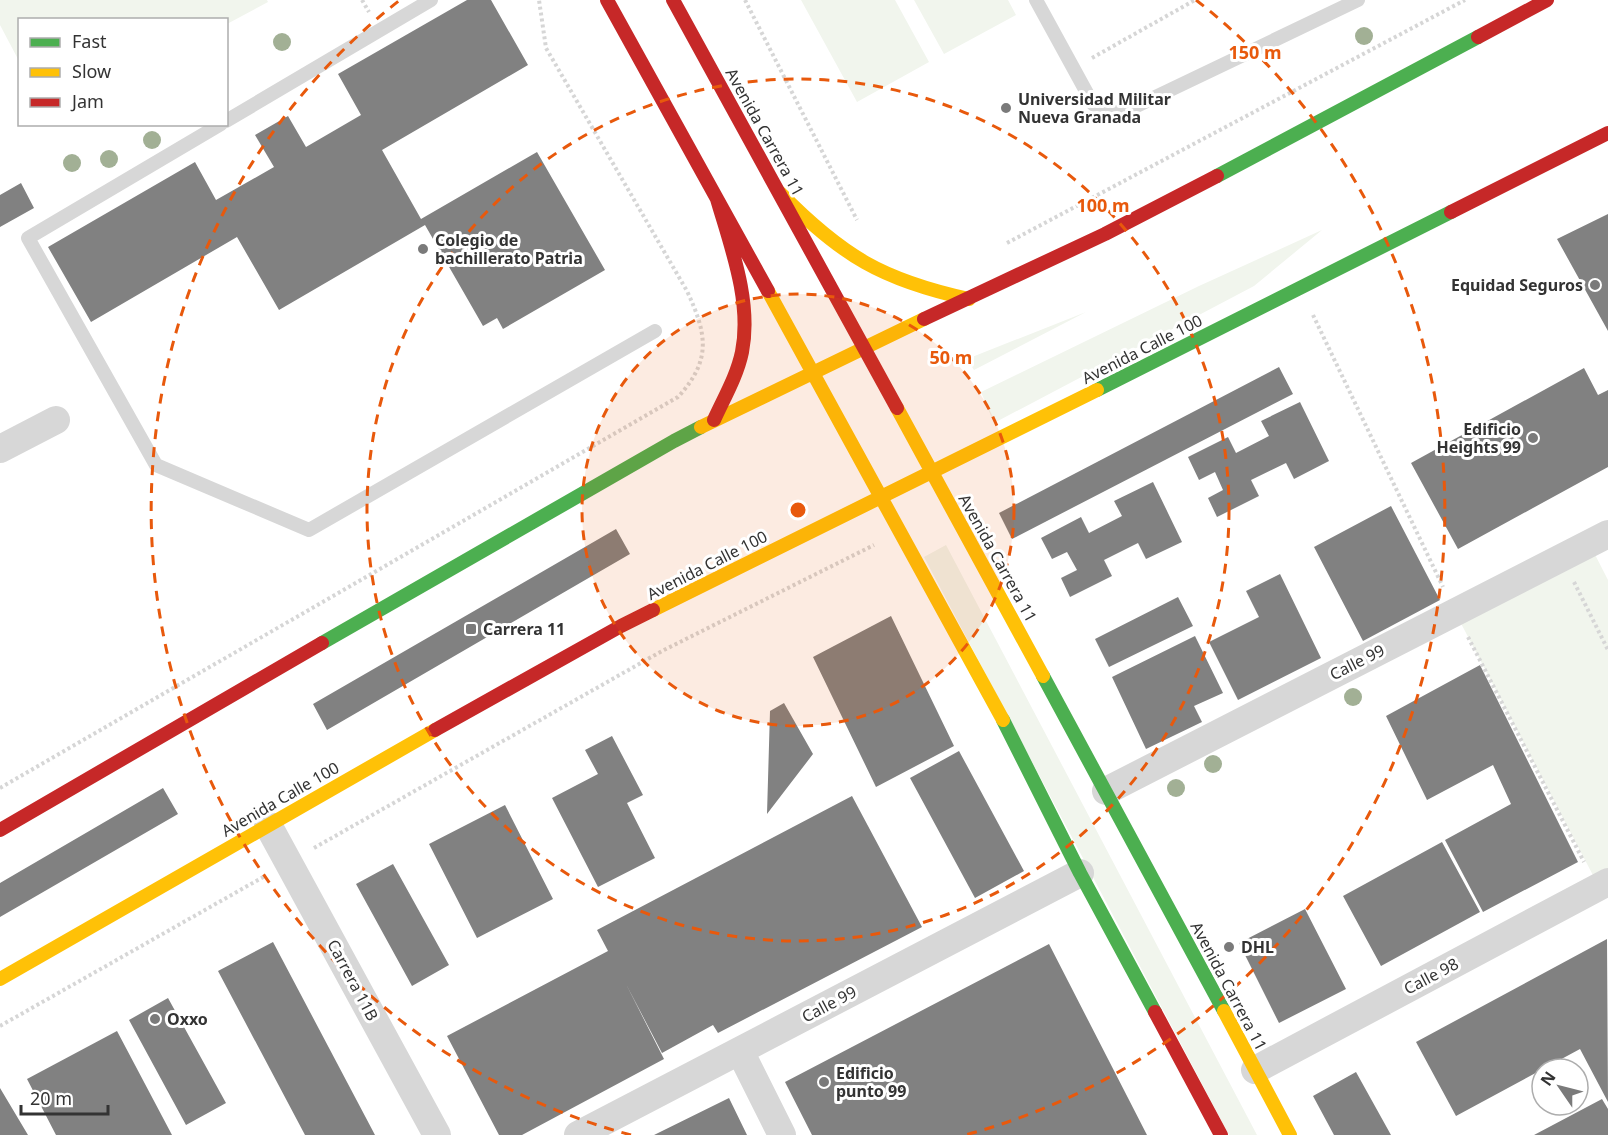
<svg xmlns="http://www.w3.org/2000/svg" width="1608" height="1135" font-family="'Noto Sans',sans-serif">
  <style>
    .green { fill: #f1f5ed }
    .building { fill: #818181 }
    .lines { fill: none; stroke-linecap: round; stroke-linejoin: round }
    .path { stroke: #d6d6d6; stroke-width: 4; stroke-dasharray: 3 3; stroke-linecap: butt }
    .lane { stroke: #d7d7d7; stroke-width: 14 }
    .street { stroke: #d7d7d7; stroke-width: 28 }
    .fast { stroke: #4caf50; stroke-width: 14 }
    .slow { stroke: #ffc107; stroke-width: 14 }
    .jam { stroke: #c62828; stroke-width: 14 }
    .tree { fill: #a2b095 }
    .ring { fill: none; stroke: #e8590c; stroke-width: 3; stroke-dasharray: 10 8 }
    .poi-dot { fill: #7a7a7a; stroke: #fff; stroke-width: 2 }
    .labels { text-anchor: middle; stroke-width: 6; stroke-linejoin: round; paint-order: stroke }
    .poi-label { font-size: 16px; font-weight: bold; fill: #333; stroke: #fff; text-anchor: start }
    .street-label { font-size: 16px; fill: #333; stroke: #fff }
    .centre { fill: #e8590c; stroke: #fff; stroke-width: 3 }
    .ring-label { font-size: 18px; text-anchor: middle; font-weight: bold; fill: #e8590c; stroke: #fff; stroke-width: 6; stroke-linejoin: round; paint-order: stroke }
  </style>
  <rect width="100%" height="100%" fill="#fff"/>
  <path class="green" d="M0 0H267L268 2 227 24 226 20H20L19 61 0 25Z
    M801 0H895L929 62 857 102Z
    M914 0H1008L1016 15 944 54Z
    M1322 230 1254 286 994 423 981 392 1199 286Z
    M1086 312 974 370 967 359Z
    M1587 539 1608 580V874L1596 881 1455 612Z
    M946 545 1257 1135H1229L924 557Z"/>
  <path class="building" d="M467 0H491L528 65 382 150 421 219 537 152 605 270 503 329 497 318 483 326 425 225 279 310 237 237 91 322 48 247 195 162 216 200 274 167 255 135 288 116 306 147 361 115 338 74Z
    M21 183 34 208 0 227V195Z
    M1608 214V331L1557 239Z
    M1279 367 1293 394 1012 539 999 513Z
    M1584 368 1598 395 1608 390V467L1458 549 1411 463Z
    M1300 402 1329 461 1294 479 1286 463 1251 480 1259 496 1217 517 1208 498 1223 490 1215 472 1199 480 1188 457 1228 437 1236 453 1269 436 1261 421Z
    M1153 482 1182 542 1146 559 1138 543 1104 560 1112 576 1070 597 1061 578 1077 570 1067 552 1052 559 1041 538 1081 517 1089 533 1122 516 1114 501Z
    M1391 506 1440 600 1363 641 1314 547Z
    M616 529 630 554 327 730 313 704Z
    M1280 574 1321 658 1238 700 1209 642 1259 617 1246 591Z
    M1178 597 1193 626 1109 667 1095 639Z
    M891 616 954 746 876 787 813 657Z
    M1195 636 1223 693 1194 706 1202 722 1146 749 1112 677Z
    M1480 665 1578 862 1483 912 1445 840 1511 804 1493 765 1427 800 1386 716Z
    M784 703 813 754 767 814 770 711Z
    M612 736 643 795 627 803 655 858 598 887 552 798 598 774 585 750Z
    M959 751 1024 871 975 898 910 778Z
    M163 788 178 814 0 917V883Z
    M852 796 922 927 718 1033 713 1025 662 1053 626 984 664 1059 522 1135H499L447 1036 608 951 597 930Z
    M505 805 553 899 477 938 429 844Z
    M1442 842 1480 912 1381 966 1343 896Z
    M393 864 449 965 412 986 356 884Z
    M1305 909 1346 989 1279 1023 1239 943Z
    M1607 939 1608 1102 1580 1049 1456 1116 1416 1042Z
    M273 942 375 1135H305L218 971Z
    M1049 944 1147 1135H812L785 1082Z
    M168 998 226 1103 186 1125 129 1020Z
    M117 1031 172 1135H56L27 1079Z
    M1356 1072 1391 1135H1334L1313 1096Z
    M0 1088 28 1135H0Z
    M729 1098 747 1135H654Z
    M1602 1099 1608 1109V1135H1534Z"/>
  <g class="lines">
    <path class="path" d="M362 0 369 12
      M745 0 857 220
      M1092 58 1195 0
      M1007 243 1465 0
      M1313 315 1443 587
      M1574 582 1608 650
      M1468 637 1584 862
      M0 788 678 397C712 360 707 334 687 291L546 48 539 0
      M314 848 662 651 874 545
      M0 1026 265 876"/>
    <path class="lane" d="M1036 0 1093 104C1104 111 1111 113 1124 112L1358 0
      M226 121 431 0
      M221 124 28 238 156 465 309 530 655 331"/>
    <path class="street" d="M0 449 56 420
      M1106 791 1608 534
      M268 825 437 1135
      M740 1051 782 1135
      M1255 1070 1608 882
      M578 1135 1080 873"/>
    <path class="fast" d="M1217 176 1478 37
      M1097 390 1451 212
      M322 643 674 441 701 427
      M1043 676 1224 1011
      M1003 720 1080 873 1155 1012"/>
    <path class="slow" d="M780 193C842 256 882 280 969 299
      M768 291 1003 720
      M897 408 1043 676
      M701 427 924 319
      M653 610 1097 390
      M0 979 435 730
      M1224 1011 1290 1135"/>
    <path class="jam" d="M607 0 768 291
      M673 0 897 408
      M1478 37 1547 0
      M1451 212 1608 133
      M924 319 1105 234 1217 176
      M714 420C724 398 737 376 742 352 752 302 731 247 717 199
      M435 730 621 626 653 610
      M0 830 322 643
      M1155 1012 1221 1135"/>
  </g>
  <g class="tree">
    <circle cx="1364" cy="36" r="9"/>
    <circle cx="282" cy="42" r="9"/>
    <circle cx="152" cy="140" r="9"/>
    <circle cx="109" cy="159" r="9"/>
    <circle cx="72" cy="163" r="9"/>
    <circle cx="1353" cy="697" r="9"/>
    <circle cx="1213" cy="764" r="9"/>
    <circle cx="1176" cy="788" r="9"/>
  </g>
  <circle cx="798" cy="510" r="216" fill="#e8590c" fill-opacity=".12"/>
  <g class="ring">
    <circle cx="798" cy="510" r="216"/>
    <circle cx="798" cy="510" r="431"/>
    <path d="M631 1135A647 647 0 0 1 400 0M1196 0A647 647 0 0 1 965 1135"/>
  </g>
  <g class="poi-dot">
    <circle cx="1006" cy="108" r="6"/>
    <circle cx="423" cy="249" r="6"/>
    <circle cx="1595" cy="285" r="6"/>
    <circle cx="1533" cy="438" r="6"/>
    <rect x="465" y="623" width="12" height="12" rx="3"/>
    <circle cx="1229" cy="947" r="6"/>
    <circle cx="155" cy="1019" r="6"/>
    <circle cx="824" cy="1082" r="6"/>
  </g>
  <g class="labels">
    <g class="poi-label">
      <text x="1018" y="105">Universidad Militar<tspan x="1018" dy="18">Nueva Granada</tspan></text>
      <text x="435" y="246">Colegio de<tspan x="435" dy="18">bachillerato Patria</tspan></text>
      <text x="1583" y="291" text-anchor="end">Equidad Seguros</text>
      <text x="1521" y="435" text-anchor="end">Edificio<tspan x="1521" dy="18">Heights 99</tspan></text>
      <text x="483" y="635">Carrera 11</text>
      <text x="1241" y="953">DHL</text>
      <text x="167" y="1025">Oxxo</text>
      <text x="836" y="1079">Edificio<tspan x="836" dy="18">punto 99</tspan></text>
    </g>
    <g class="street-label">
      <text transform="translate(765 132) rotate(61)" y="6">Avenida Carrera 11</text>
      <text transform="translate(1142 349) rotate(-27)" y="6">Avenida Calle 100</text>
      <text transform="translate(998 558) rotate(61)" y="6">Avenida Carrera 11</text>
      <text transform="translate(707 565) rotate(-27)" y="6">Avenida Calle 100</text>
      <text transform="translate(1357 662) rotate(-27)" y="6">Calle 99</text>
      <text transform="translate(280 799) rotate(-30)" y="6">Avenida Calle 100</text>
      <text transform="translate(1431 976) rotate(-28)" y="6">Calle 98</text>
      <text transform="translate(353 980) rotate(62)" y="6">Carrera 11B</text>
      <text transform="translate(1229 986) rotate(62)" y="6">Avenida Carrera 11</text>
      <text transform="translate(829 1004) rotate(-28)" y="6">Calle 99</text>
    </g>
  </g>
  <circle cx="798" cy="510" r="9" class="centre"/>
  <g class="ring-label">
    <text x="1255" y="59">150 m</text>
    <text x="1103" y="212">100 m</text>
    <text x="951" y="364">50 m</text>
  </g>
  <rect x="18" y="18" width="210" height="108" fill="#ffffff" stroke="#adadad" stroke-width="1.5"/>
  <rect x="30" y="38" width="30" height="9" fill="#4caf50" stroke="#adadad" stroke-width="1.5"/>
  <text x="72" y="48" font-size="18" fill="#333333">Fast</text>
  <rect x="30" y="68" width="30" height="9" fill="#ffc107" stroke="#adadad" stroke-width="1.5"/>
  <text x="72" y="78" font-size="18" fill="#333333">Slow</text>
  <rect x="30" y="98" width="30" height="9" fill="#c62828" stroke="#adadad" stroke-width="1.5"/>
  <text x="72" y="108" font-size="18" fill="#333333">Jam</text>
  <g transform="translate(1560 1087) rotate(305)"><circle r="28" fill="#ffffff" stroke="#adadad" stroke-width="1.5"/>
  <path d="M0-4.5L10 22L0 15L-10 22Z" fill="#7a7a7a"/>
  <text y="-9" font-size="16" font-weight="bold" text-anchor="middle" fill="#333333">N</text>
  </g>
  <path d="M21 1105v9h87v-9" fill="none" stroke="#333333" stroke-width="3"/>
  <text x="30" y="1105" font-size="18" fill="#333333" stroke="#ffffff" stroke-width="4.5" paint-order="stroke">20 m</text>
</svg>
